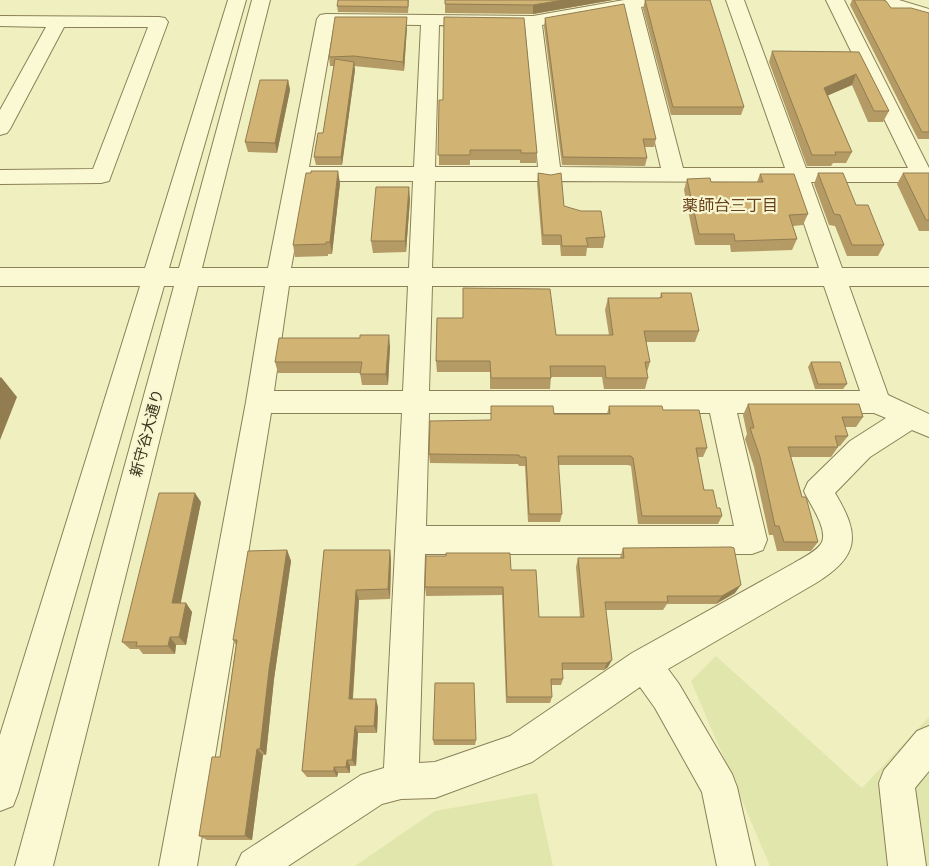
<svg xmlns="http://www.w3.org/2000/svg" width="929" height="866" font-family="'Times New Roman','Noto Sans JP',serif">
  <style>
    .farmland { fill: #e1e6ad }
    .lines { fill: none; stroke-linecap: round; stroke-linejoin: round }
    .minor-casing { stroke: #8b8057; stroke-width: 2 }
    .minor { fill: #fbf9d4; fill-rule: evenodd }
    .wall { fill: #b49a64 }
    .shaded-wall { fill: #927d51 }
    .building { fill: #d1b374; stroke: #927d51 }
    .labels { text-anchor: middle; stroke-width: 4.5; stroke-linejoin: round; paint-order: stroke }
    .street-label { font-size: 15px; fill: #39321c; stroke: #f7f6d0 }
    .neighbourhood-label { font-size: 16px; fill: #693f19; stroke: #f7f6d0 }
  </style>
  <rect width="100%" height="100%" fill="#f0efc0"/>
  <path class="farmland" d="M716 656 862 788 929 717V866H770L691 681Z
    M537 793 553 866H355L435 811Z"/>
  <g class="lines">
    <defs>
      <path id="minor" d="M228 0H246L169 268H179L252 0H270L202 268H268L317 19 320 15 326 14 533 16 624 0H663L660 4 641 7 683 168H785L726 0H744L806 168H908L826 0H844L929 168V182H811L842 268H929V286H849L888 395 929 414V437L912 430 870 457 835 493C861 536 859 556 816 583L668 669 679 684 732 774 737 787 755 866H717L702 792 655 708 640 687 532 762 435 798 401 799 382 804 288 866H236L242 853 361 775 384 768 402 413H271L197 866H159L246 402 265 286H198L53 866H15L174 286H164L18 793 13 806 0 811V735L140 286H0V268H145ZM624 10 661 168 560 167 542 25ZM334 24 421 25 414 167H309ZM439 25 525 26 538 167H435ZM307 181H413L409 268H291ZM435 181H544L550 183 556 181 790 182 819 268H432ZM289 286H408L403 391H274ZM432 286H824L860 391H429ZM429 413H710L734 526H426ZM737 413H874L886 418 850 441 808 482 804 491C809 503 828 528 822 542 818 551 802 558 794 563L632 653 510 736 435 762 419 763 425 554H752L763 550 767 540Z
        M872 0H899L929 9V20L875 4Z
        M0 16 159 17 165 18 168 22 109 181 101 183 0 184V170L93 169 148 27H64L10 129 7 133 0 135V110L46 27 0 26Z
        M929 726V771L915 788 926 866H888L879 783 884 770 917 731Z"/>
    </defs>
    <use href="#minor" class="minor-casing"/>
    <use href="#minor" class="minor"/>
  </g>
  <path class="wall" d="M409 0 408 13 338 12 337 6Z
    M445 0H613L533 14 445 13Z
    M645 0 744 107 741 115H671L643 9Z
    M852 0H883L891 8 929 13V139H918L850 5Z
    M545 18 656 139 654 147H644L647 158 645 166 562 165 544 27Z
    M407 27 404 71 354 66 355 70 342 165H316L314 157 323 133 334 66H330L329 57Z
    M772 51 859 52 889 111 883 122H868L852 85 828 95 852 152 846 163H833L831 166H807L769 62Z
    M288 80 290 90 277 153 248 152 245 142Z
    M439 100 537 153 536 163H520V160H470V165H439Z
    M538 173 564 206 605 237 603 248H587L586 256H561L560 245H542L537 183Z
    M818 173 856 205 884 245 878 256H847L835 226 829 225 814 184Z
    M903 173H929V231H919L897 184Z
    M760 174 808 214 803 225 793 226 797 239 792 250 731 252 730 245H695L684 190 687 179 711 182H757Z
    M340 183 332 254H328V256L295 257 293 245Z
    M410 199 406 252 373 253 371 241Z
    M661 293 699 331 695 342H646L650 362 647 372 648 378 645 389H604L602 377H551L550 389H490V372H437L436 361 556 335H609L605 310 608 298H660Z
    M390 346 388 385H362L360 373H278L275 362Z
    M811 362 847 384 843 389H815L808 367Z
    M748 404 863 417 856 427H845L848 436 840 446H838V447L831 457H791L802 497 818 542 811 551H777L773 535H769L754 467 745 439 747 434 743 415Z
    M491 406 554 414H607L609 406 663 410 707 448 703 457H697L704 490 722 516 718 524H638L631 466 628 465H558L562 514 560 522H528L525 466H519L518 464 430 463 429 454 491 420Z
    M201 502 180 603H186L192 612 186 645H176L175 654H143L139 649H130L122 642Z
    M623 548 735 593 716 604H667L663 610H606L608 667 604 670H563V679L561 685H551L552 697 550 703H506L502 595 426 596 425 587 511 570 539 617H580L576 567 578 558H620Z
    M287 550 291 561 274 679 266 755H263L252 840H207L199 836 220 757 236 645 233 640Z
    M324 550H390L391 561 390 599 359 600 353 699 378 707 377 733H358L356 766H350V773H338L337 777H307L302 771Z
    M433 740H476L475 745H434Z"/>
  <path class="shaded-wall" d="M564 0H613L533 14V5Z
    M407 17V27L404 71 403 62Z
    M354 62 355 70 342 165 341 157Z
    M856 74 852 85 820 99 824 88Z
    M288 80 290 90 277 153 275 143Z
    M338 171 340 183 332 254 330 242Z
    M409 187 410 199 406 252 405 241Z
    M389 335 390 346 388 385 386 374Z
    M1 377 17 397 0 440V378Z
    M195 493 201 502 179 612 172 603Z
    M287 550 291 561 274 679 266 755 260 749 269 670Z
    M390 550 391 561 390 599 388 589Z
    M741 585 735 593 716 604 722 596Z
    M356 590 359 600 352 707 349 699Z
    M186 603 192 612 186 645 179 637Z
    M170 637 176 645 175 654 168 646Z
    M612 660 608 667 604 670 607 663Z
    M376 699 378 707 377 733 374 726Z
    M355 726 358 733 356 766 352 760Z
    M257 749 263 755 252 840 245 836Z
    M347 760 350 766V773L346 767Z
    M334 767 338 773 337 777 334 771Z"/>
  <path class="building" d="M338 0H408V7L337 6Z
    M445 0H564L533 5 445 4Z
    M645 0H710L744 107H673Z
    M854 0H883L886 1 891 8H911L929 13V132H922Z
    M624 4 656 139H643L647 158 563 157 545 18Z
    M335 17H407L403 62 354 56 329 57Z
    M444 17 524 18 537 153H521V150H470V155H438L439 100H443Z
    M772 51 859 52 889 111H874L856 74 824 88 852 152H835L836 155H812Z
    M335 59 354 62 341 157H314L318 133H323Z
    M260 80H288L275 143 245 142Z
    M311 171H338L330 242H326V244L293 245 306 173H311Z
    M538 173 551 175 561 173 564 206 581 211H601L605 237 586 238 588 246H562L561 235H543Z
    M818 173H843L856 205H868L884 245H852L840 215 834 214Z
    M903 173H929V220H926Z
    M760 174H794L808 214 789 215 797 239 735 241 734 234H699L687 179 710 178 711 182H763Z
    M376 187H409L405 241H371Z
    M463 288 550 289 556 335H613L608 298H659L662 297 661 293H691L699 331H644L650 362H645L648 378H606L605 366H550L551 378H491L490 361H436L437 318H463Z
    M360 335H389L386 374H360L362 362H275L279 338H360Z
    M811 362H840L847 384H818Z
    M748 404H859L863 417H842L848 436H835L838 447H788L802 497H806L818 542H784L779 526H775L760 457 750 428H754Z
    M491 406H553L554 414H610L609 406H662L663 410H699L707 448H696L704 490H713L717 508H720L722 516H642L633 458 631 456H558L562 514H529L526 457H520L519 455 429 454 430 421 491 420Z
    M159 493H195L172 603H186L179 637H170L168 646H136L137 642H122Z
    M731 547 734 548 741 585 722 596H667L668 602H605L612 660 607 663H562L563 679H551L552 697H507L503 587H425L426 556H446V553H510L511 570H536L539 617H584L578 558H624L623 548Z
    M287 550 269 670 260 749H257L245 836H199L212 757H220L237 640H233L248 551Z
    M324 550H390L388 589 356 590 349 699H376L374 726H355L352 760H347L346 767H334V771H302Z
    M435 683H474L476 740H433Z"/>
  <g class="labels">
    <g class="street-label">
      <text transform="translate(147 433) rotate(-75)" y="5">新守谷大通り</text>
    </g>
    <g class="neighbourhood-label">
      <text x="730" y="211">薬師台三丁目</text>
    </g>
  </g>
</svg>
